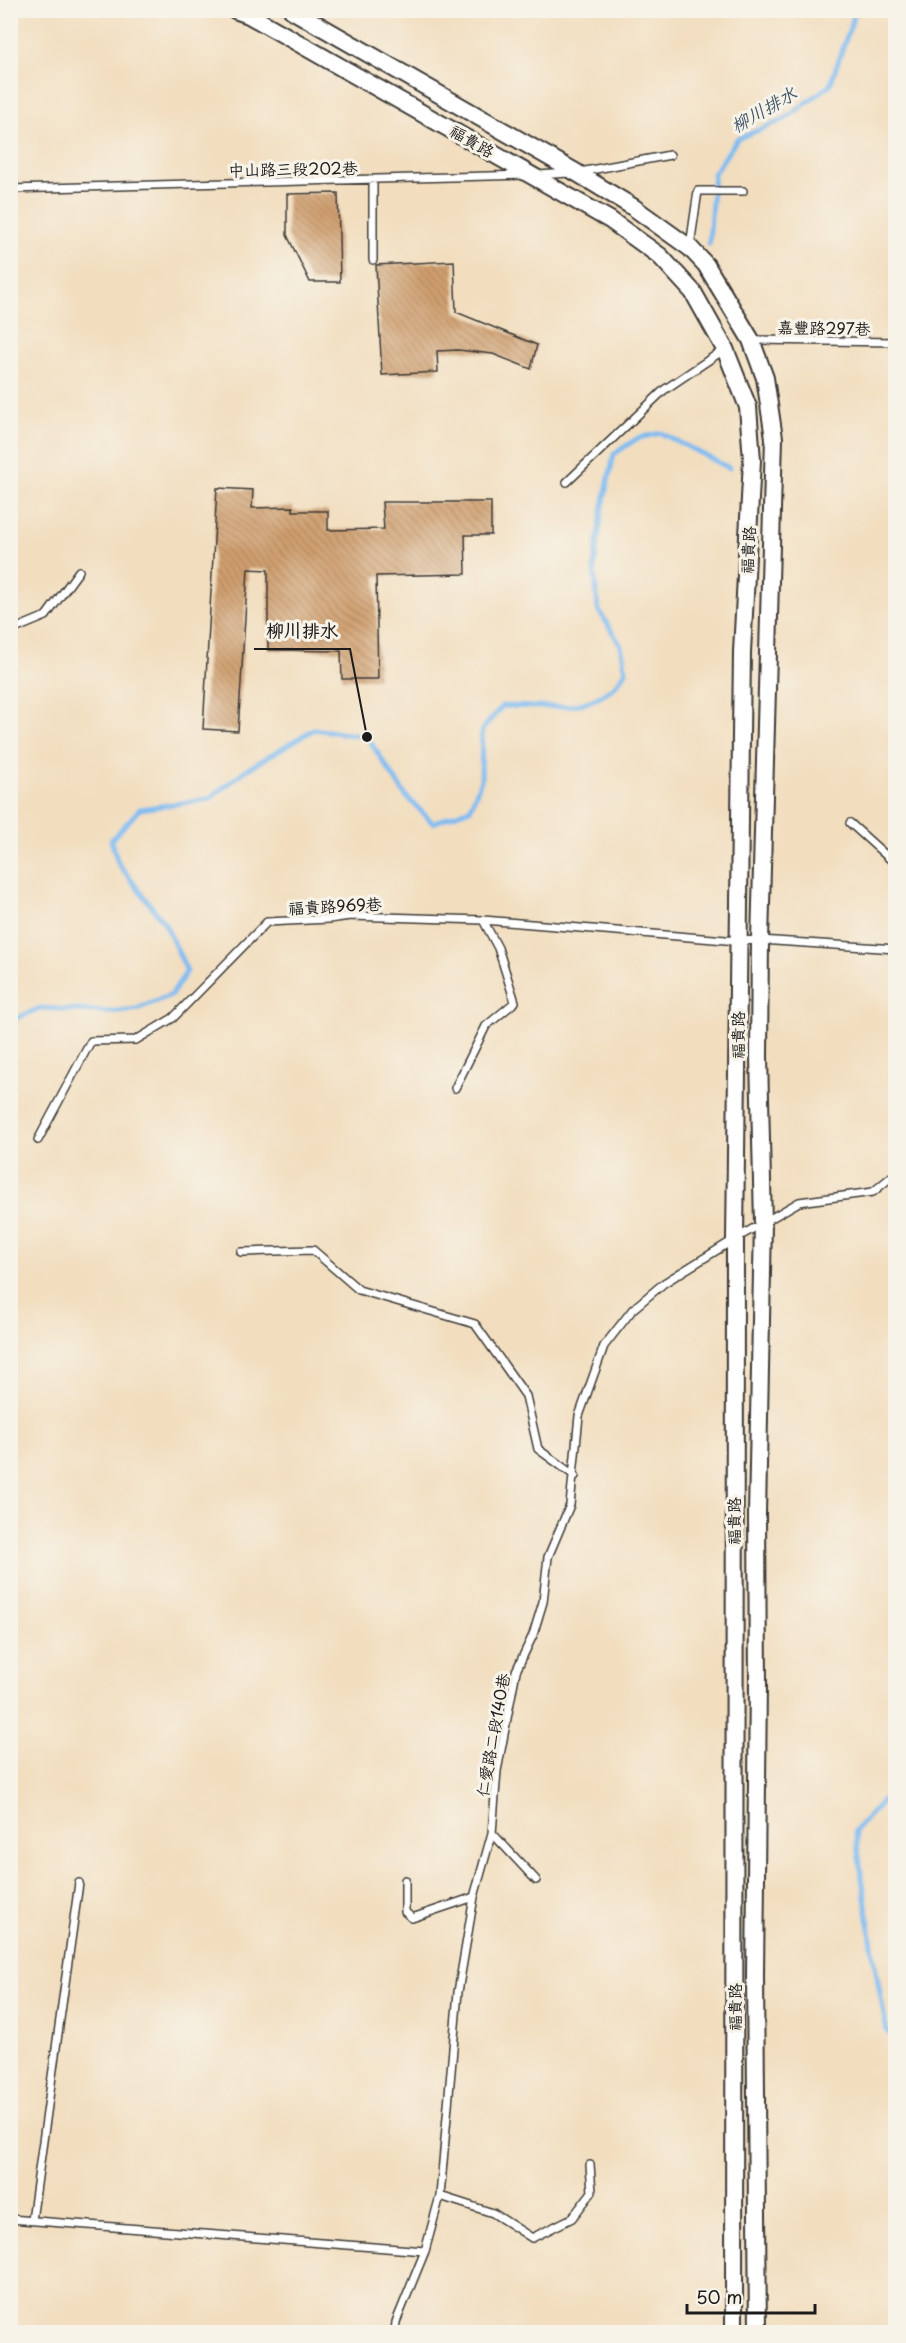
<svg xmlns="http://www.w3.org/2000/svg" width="906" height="2343" font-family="'Playpen Sans','LXGW WenKai TC',sans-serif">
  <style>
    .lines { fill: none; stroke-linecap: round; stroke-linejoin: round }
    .stream { stroke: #7ebbf1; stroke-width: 5 }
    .building { fill: url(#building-back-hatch) }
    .service-casing { stroke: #3c3934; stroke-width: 10 }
    .tertiary-casing { stroke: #3c3934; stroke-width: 20 }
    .service { stroke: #fff; stroke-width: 7 }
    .tertiary { stroke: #fff; stroke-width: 16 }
    .labels { text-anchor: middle; stroke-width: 6; stroke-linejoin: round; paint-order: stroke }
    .street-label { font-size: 16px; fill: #1c1c1c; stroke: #f7f3e8 }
    .water-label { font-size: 18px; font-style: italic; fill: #3e5467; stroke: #f7f3e8 }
    .leader { fill: none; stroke: #1c1c1c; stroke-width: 2 }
    .callout-dot { fill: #1c1c1c; stroke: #f7f3e8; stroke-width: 2 }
    .callout-label { font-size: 18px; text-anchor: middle; font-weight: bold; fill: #1c1c1c; stroke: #f7f3e8; stroke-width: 6; stroke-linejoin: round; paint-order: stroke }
  </style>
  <defs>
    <pattern id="building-back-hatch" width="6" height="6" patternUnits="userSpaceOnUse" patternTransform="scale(1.5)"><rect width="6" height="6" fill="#d09f6e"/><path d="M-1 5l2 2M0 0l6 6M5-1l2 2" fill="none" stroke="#a8815a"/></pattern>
  </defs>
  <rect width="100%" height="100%" fill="#f7f3e8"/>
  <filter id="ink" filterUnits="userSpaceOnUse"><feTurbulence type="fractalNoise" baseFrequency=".0167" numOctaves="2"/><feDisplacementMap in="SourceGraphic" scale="12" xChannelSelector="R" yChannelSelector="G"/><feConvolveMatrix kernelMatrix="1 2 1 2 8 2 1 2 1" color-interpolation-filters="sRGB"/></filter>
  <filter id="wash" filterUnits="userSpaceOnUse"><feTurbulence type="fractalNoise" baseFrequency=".008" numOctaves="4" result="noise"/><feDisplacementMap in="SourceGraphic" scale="24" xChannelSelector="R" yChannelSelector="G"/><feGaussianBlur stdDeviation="1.35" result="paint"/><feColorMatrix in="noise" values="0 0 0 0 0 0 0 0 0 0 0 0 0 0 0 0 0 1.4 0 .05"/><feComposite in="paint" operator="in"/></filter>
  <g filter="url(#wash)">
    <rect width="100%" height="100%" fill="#f2debf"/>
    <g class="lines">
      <path class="stream" d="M709 244 714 173 737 139 785 119 830 85 856 10
        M10 1021 40 1008 109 1012 137 1009 171 995 187 971 165 924 118 863 111 840 140 809 209 799 246 770 314 729 367 737 406 796 433 823 470 809 481 780 482 730 502 706C537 706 582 714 611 689 617 685 622 677 626 671L621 646 598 609 594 567 602 510 614 454 638 438 661 433 729 468
        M896 1786 855 1831 876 1971 887 2031 896 2040"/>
    </g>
    <g id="blocks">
      <path class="building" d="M338 193 340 282H310L287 235V194Z
        M454 261 456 312 537 345 531 369 493 354 458 350 437 351 438 372 382 375 376 265Z
        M217 488 253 490 252 508 293 507V511H328V530L384 529 382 502H491V535H465L466 574 376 576 378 679H342L341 651 268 650V570L248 569 238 731 203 729Z"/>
    </g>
  </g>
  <g filter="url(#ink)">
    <use href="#blocks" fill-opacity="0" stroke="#3c3934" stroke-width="1.5"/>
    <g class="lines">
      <defs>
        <path id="service" d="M580 172 670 155
          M538 175 569 173
          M373 180V260
          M10 189 524 175
          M690 246 698 191H743
          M751 340 896 342
          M567 482 664 390 725 349
          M10 631 46 616 79 571
          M850 823 890 859 896 861
          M455 1088 486 1026 515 1002 498 948 483 920
          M38 1140 91 1041 136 1040 173 1018 267 922 329 919 350 916 483 920 738 941 760 940 896 949
          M241 1252 313 1250 359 1290 475 1324 526 1396 538 1449 575 1476
          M492 1833 536 1880
          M405 1880V1912L412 1918 474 1897
          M440 2196 493 2213 532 2238 572 2218 592 2192 590 2165
          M10 2219 425 2251
          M32 2220 79 1883
          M395 2332 396 2322 425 2251 440 2196 458 1992 474 1897 492 1833 497 1771 516 1671 533 1635 543 1602 548 1557 570 1505 579 1416 604 1346 633 1309 664 1283 735 1239 799 1202 873 1192 896 1173"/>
        <path id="tertiary" d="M235 10 249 15 610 220 660 256 693 292 725 349 748 407 752 460 742 652 735 1239 734 2332
          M292 10 577 173 633 207 690 248 706 265 751 340 765 378 774 438 760 940 759 1057 763 1223 757 1514 758 1685 755 1976 758 2332"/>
      </defs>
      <use href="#service" class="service-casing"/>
      <use href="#tertiary" class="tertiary-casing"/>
      <use href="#service" class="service"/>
      <use href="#tertiary" class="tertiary"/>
    </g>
  </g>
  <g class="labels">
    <g class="street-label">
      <text transform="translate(472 141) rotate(30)" y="6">福貴路</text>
      <text transform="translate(293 169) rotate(-1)" y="6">中山路三段202巷</text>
      <text transform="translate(824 328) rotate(1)" y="6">嘉豐路297巷</text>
      <text transform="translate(748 550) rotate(-87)" y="6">福貴路</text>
      <text transform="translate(335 906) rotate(-3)" y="6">福貴路969巷</text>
      <text transform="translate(738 1035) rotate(-90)" y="6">福貴路</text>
      <text transform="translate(734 1521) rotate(-90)" y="6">福貴路</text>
      <text transform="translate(493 1735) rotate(-80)" y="6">仁愛路二段140巷</text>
      <text transform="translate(735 2007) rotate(-90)" y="6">福貴路</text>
    </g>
    <g class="water-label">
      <text transform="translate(764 110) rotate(-30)" y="6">柳川排水</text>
    </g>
  </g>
  <path class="leader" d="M367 737L350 649H254"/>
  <circle class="callout-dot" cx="367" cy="737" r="6"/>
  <g class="callout-label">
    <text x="302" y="637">柳川排水</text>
  </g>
  <rect width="906" height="2343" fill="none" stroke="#f7f3e8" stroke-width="36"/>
  <path d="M687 2304v9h128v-9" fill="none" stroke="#1c1c1c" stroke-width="3"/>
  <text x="696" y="2304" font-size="18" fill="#1c1c1c" stroke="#f7f3e8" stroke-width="4.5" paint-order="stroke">50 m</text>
</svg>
